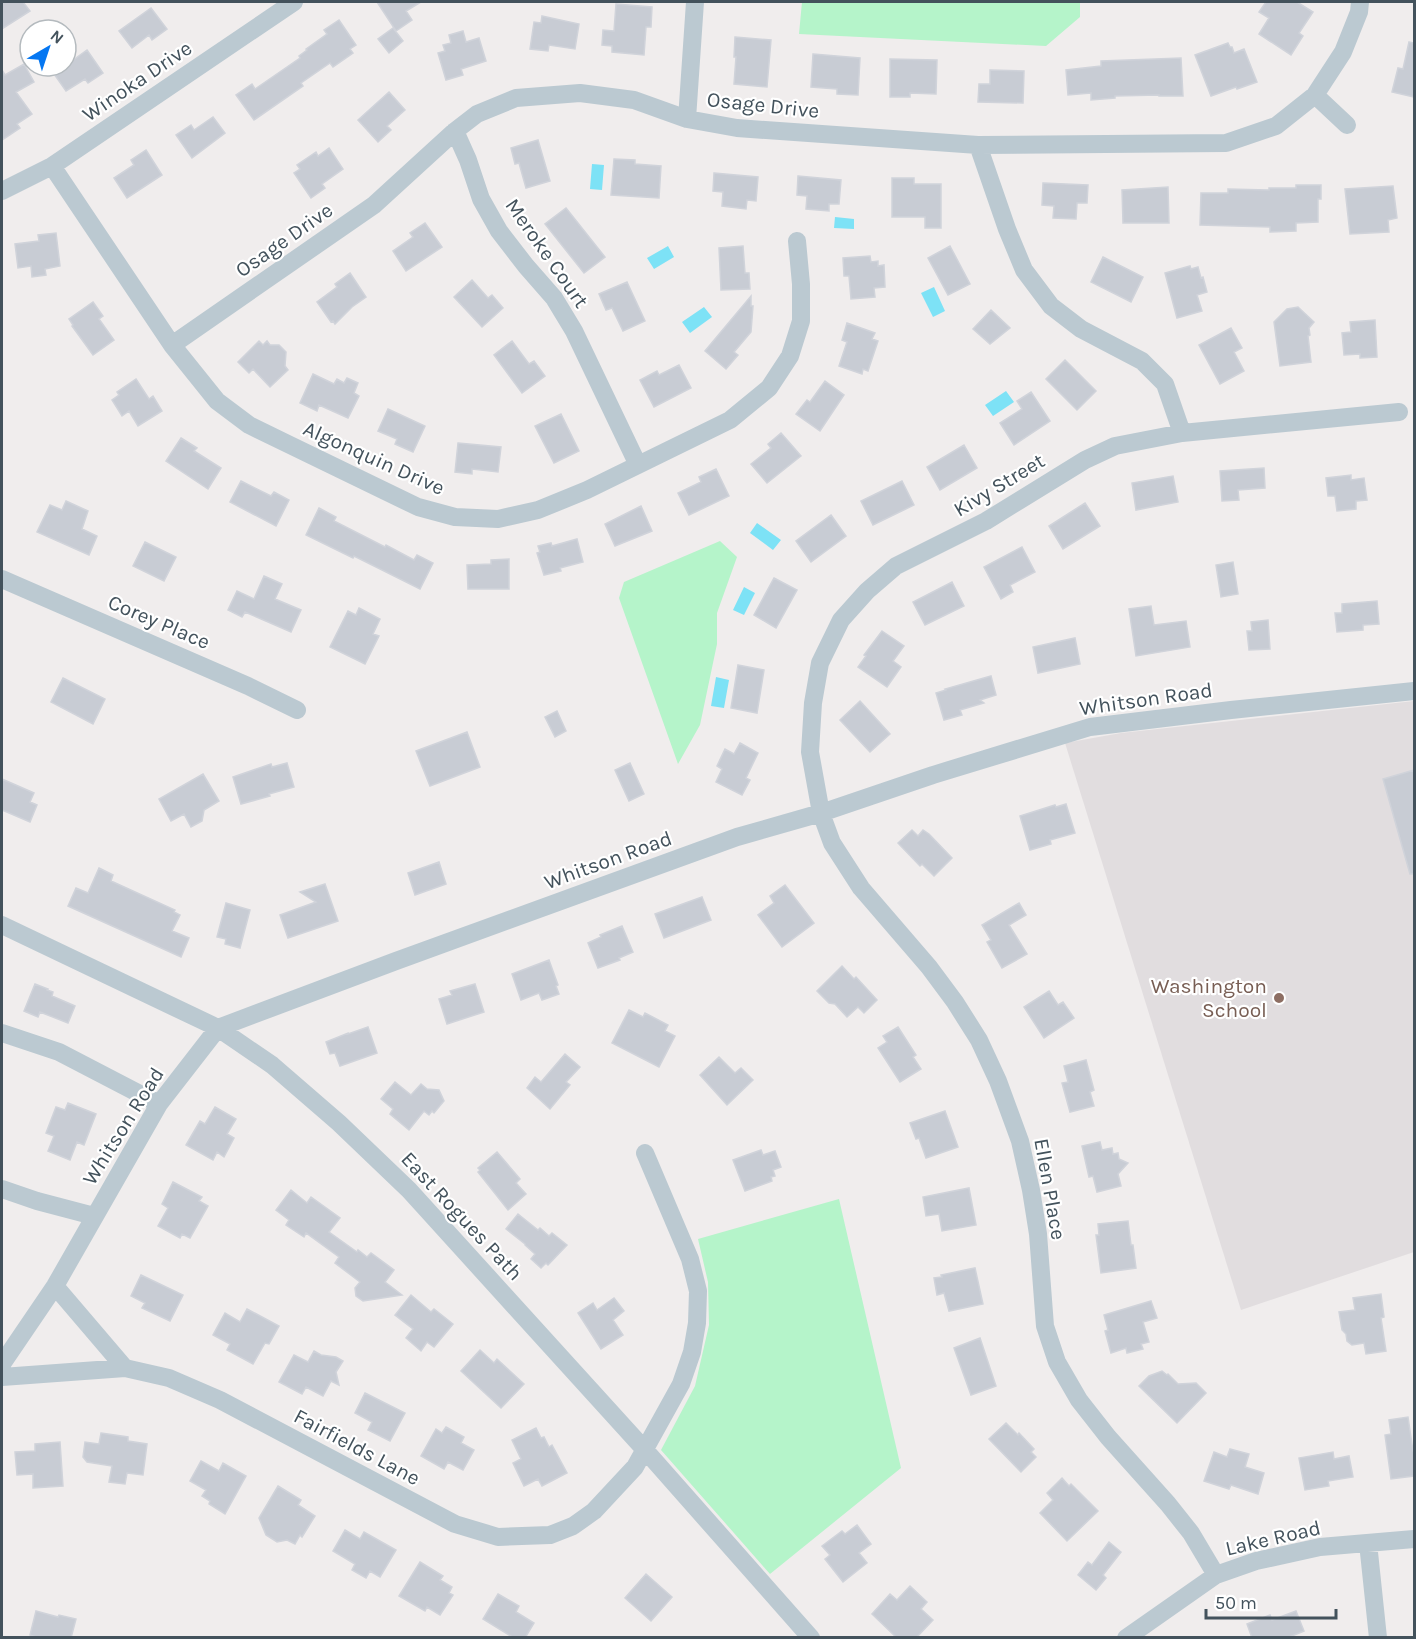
<svg xmlns="http://www.w3.org/2000/svg" width="1416" height="1639" font-family="Karla,sans-serif">
  <style>
    .education { fill: #e1dddf }
    .green { fill: #b5f4ca }
    .water { fill: #7de2f6 }
    .building { fill: #c8ccd4; stroke: #d0d3da; stroke-width: 1.5 }
    .lines { fill: none; stroke-linecap: round; stroke-linejoin: round }
    .minor { stroke: #bbc9d1; stroke-width: 18 }
    .education-dot { fill: #8d6e63; stroke: #fff; stroke-width: 2 }
    .labels { text-anchor: middle; stroke-width: 4.5; stroke-linejoin: round; paint-order: stroke }
    .street-label { font-size: 21px; fill: #43525c; stroke: #fff }
    .education-label { font-size: 21px; fill: #785e54; stroke: #fff; text-anchor: end }
  </style>
  <rect width="100%" height="100%" fill="#f0eded"/>
  <path class="education" d="M1414 701V1252L1241 1310 1065 743 1121 733Z"/>
  <path class="green" d="M802 2H1080V17L1046 46 799 34Z
    M720 541 737 557 717 613V644L700 725 678 764 619 598 624 582Z
    M839 1199 901 1468 770 1574 661 1450 695 1386 709 1325 708 1282 698 1239Z"/>
  <path class="water" d="M592 164 604 165 602 190 590 189Z
    M835 217 854 219V229L834 228Z
    M668 246 674 257 654 269 647 258Z
    M934 287 945 311 933 317 921 293Z
    M704 307 712 317 690 333 682 322Z
    M1006 391 1014 402 993 416 985 405Z
    M757 523 781 540 773 550 750 533Z
    M744 587 755 593 744 615 733 610Z
    M716 677 729 680 724 708 711 706Z"/>
  <path class="building" d="M2 2H23L30 11 2 29Z
    M377 2H421L406 11 412 20 396 31Z
    M1266 2H1297L1313 12 1299 33 1303 36 1291 55 1259 34 1269 18 1259 12Z
    M616 4 652 7 651 27H646L644 55 612 52V46L602 45 603 30 614 31Z
    M151 8 167 29 152 40 149 35 132 48 119 31Z
    M542 16 579 24 575 49 549 45 548 51 530 49 534 22 541 23Z
    M339 20 356 45 350 49 353 53 333 67 330 63 301 83 303 86 254 120 236 95 252 84 255 89 300 58 299 56 307 50 306 49 327 34 324 30Z
    M393 28 403 41 389 53 378 39Z
    M463 31 466 42 479 38 486 61 461 69 463 75 446 80 438 53 445 51 443 45 451 43 449 35Z
    M735 37 771 40 767 87 734 84 736 57H734Z
    M1409 42 1414 43V97L1392 92 1398 68 1403 69Z
    M1228 43 1230 47H1232L1234 53 1244 49 1257 82 1237 89 1236 87 1211 96 1195 55Z
    M87 50 103 73 88 83 85 79 66 91 54 74Z
    M813 54 860 58 858 95 837 94V89L811 87Z
    M1181 58 1183 96H1159V95L1115 96V98L1091 100V93L1068 95 1066 70 1101 66V61Z
    M890 59 937 60 936 94 910 93V97H890Z
    M24 64 34 82 16 92 32 114 17 124 20 128 2 140V70L5 75Z
    M990 70 1024 71 1023 103 978 102 979 84H990Z
    M389 92 405 110 387 126 391 130 378 142 358 120Z
    M213 117 225 133 192 158 176 135 191 125 194 130Z
    M538 140 550 181 526 188 519 163 515 164 511 148Z
    M329 148 343 169 322 184 325 188 311 198 294 173 300 169 297 165 316 152 318 156Z
    M146 150 162 175 127 198 114 178 134 165 131 160Z
    M614 159 635 160V164L661 166 659 198 611 195Z
    M714 173 758 177 756 201 747 200 746 209 722 206 723 192 713 191Z
    M798 176 841 180 839 204H829V211L806 209 807 196 797 195Z
    M892 178H914V184H941V228H925V217H892Z
    M1043 183 1088 185 1087 203H1077L1076 219 1053 218 1054 206 1042 205Z
    M1296 185H1321V199H1318V222L1296 223V231L1270 232V227L1200 225 1201 193H1228V189L1269 190V188H1296Z
    M1393 186 1397 218 1388 220 1389 232 1350 234 1345 189Z
    M1168 187 1169 223H1123L1122 190Z
    M566 208 605 257 584 273 545 224Z
    M425 223 442 247 406 271 393 251 413 237 410 233Z
    M56 233 60 266 45 269 46 275 32 277 31 266 18 268 15 244 39 241 38 235Z
    M743 246 745 273H749L750 289 721 290 719 248Z
    M950 246 970 284 948 295 928 258Z
    M870 256 871 262 878 261V266L884 265 885 287 874 288 875 297 851 299 849 276H844L843 258Z
    M1103 257 1143 277 1131 302 1091 282Z
    M1190 266 1191 269 1198 267 1201 278 1203 277 1207 292 1197 295 1202 311 1177 318 1165 273Z
    M350 273 366 297 352 307 335 324 333 321 331 322 317 302 337 287 335 284Z
    M472 280 488 298 492 295 503 308 482 327 454 297Z
    M627 282 645 321 623 331 612 308 606 310 599 294Z
    M751 296V306H753L751 332 734 352 738 355 726 369 705 351Z
    M93 302 103 316 99 319 114 340 93 355 72 326 73 325 69 319Z
    M1298 307 1314 322 1309 328 1310 335 1308 336 1311 362 1280 366 1274 322 1287 309Z
    M991 310 1010 328 990 344 973 329Z
    M1375 320 1377 357 1360 358V354L1344 355 1342 333 1351 332 1350 322Z
    M847 323 875 333 872 339 878 341 868 371 863 369 862 374 839 366 847 342 842 340Z
    M1231 328 1242 348 1234 352 1244 371 1220 384 1199 345Z
    M259 341 263 345 267 341 270 345H279L286 352 285 366 288 370 270 387 253 369 249 373 238 362Z
    M512 341 529 364 534 361 545 376 522 393 494 355Z
    M1065 360 1096 391 1077 410 1046 379Z
    M679 365 691 388 654 407 640 380 657 371 659 375Z
    M313 374 334 384 337 379 344 383 347 378 358 383 354 393 359 396 348 418 319 405 317 411 300 403Z
    M136 379 149 399 153 396 162 411 138 426 129 411 122 416 112 400 119 395 117 392Z
    M825 381 844 395 820 431 796 414 807 400 810 402Z
    M1031 392 1050 421 1014 445 1000 423 1022 409 1017 401Z
    M388 409 425 426 413 452 395 444 397 439 378 431Z
    M561 414 579 451 554 463 535 426Z
    M781 433 801 456 767 483 751 464 771 448 768 444Z
    M181 438 197 448 194 451 221 468 208 489 166 461Z
    M458 443 501 447 498 472 472 469V474L455 472Z
    M964 445 977 468 940 490 927 467Z
    M1264 468 1265 488 1238 490 1239 500 1222 501 1220 471Z
    M716 469 729 496 689 515 678 493 701 482 699 477Z
    M1351 475V480L1364 478 1367 500 1356 501V509L1337 511 1335 496H1328L1326 478Z
    M1173 476 1178 502 1136 510 1132 483Z
    M241 481 271 496 274 492 289 500 276 526 230 502Z
    M902 481 914 505 873 525 861 501Z
    M66 501 88 511 82 529 97 536 89 555 37 532 50 505 62 510Z
    M1085 503 1100 526 1063 549 1049 526Z
    M641 506 652 531 615 546 605 524Z
    M319 508 336 517 334 521 385 547 386 545 414 560 417 555 433 563 420 589 354 556 353 558 306 535Z
    M831 515 846 536 811 562 796 541Z
    M577 539 583 562 560 568 561 571 544 575 537 553 540 552 538 546 551 543 552 546Z
    M145 542 176 557 164 581 133 566Z
    M1022 547 1035 572 1010 585 1013 592 1001 599 984 567Z
    M509 559V589H468L467 565 491 564V560Z
    M1233 562 1238 594 1221 597 1216 565Z
    M264 576 282 584 275 599 301 610 291 632 245 612 242 617 228 610 237 591 254 599Z
    M774 578 797 590 776 628 754 615Z
    M952 582 964 606 925 625 913 602Z
    M1377 601 1379 624 1363 625V630L1337 632 1335 613H1342V604Z
    M1151 606 1154 625 1186 621 1190 647 1136 656 1129 609Z
    M359 608 380 619 373 634 379 636 365 664 330 647 348 611 356 615Z
    M1268 620 1270 649 1249 650 1247 631H1252L1251 622Z
    M882 631 904 646 893 661 901 667 887 687 858 667 866 656 864 655Z
    M1075 638 1080 664 1038 673 1033 647Z
    M738 665 764 670 757 713 731 708Z
    M991 676 996 695 980 700 984 703 960 710 962 715 944 720 936 693 946 690 945 689Z
    M63 678 105 699 93 724 51 702Z
    M860 701 890 734 870 752 840 720Z
    M557 711 566 731 555 737 545 717Z
    M467 732 480 767 430 786 416 751Z
    M740 743 758 753 746 778 750 780 742 795 716 782 722 769 717 766 725 749 734 754Z
    M287 763 294 787 269 794 270 796 241 804 233 777 271 764 272 767Z
    M630 763 644 794 629 801 615 770Z
    M1414 770V874H1410L1383 779Z
    M203 774 219 801 204 810 202 821 191 827 184 814 171 821 159 799Z
    M2 779 34 793 30 802 37 805 30 822 2 810Z
    M1066 804 1075 833 1050 840 1051 844 1030 850 1020 816 1055 805 1056 807Z
    M912 830 918 836 923 830 929 834 952 858 934 876 922 864 920 866 898 843Z
    M439 862 446 884 415 895 408 873Z
    M99 868 113 875 111 881 175 910 174 912 180 915 172 931 189 938 181 957 68 906 76 888 88 893Z
    M325 884 338 921 288 938 280 915 316 902 300 892Z
    M785 885 814 923 782 947 758 915 774 903 770 896Z
    M702 897 711 920 664 938 655 914Z
    M226 903 250 910 240 948 225 944 226 939 217 937Z
    M1019 903 1026 915 1009 925 1027 954 1002 968 987 942 991 940 982 925Z
    M622 926 633 952 619 958 620 960 598 968 588 943 601 937 600 935Z
    M549 960 558 985 556 986 559 994 542 1000 539 993 521 1000 512 974Z
    M842 966 854 979 856 977 877 1000 864 1013 858 1007 847 1017 835 1004 829 1003 817 991Z
    M35 984 48 989 47 990 53 992 52 996 75 1006 68 1023 40 1012 38 1017 24 1011Z
    M475 984 484 1012 447 1024 439 999 452 995 450 991Z
    M1049 991 1058 1005 1063 1002 1074 1018 1044 1038 1024 1007Z
    M629 1010 643 1017 645 1013 668 1025 665 1031 675 1036 659 1067 612 1043Z
    M368 1027 377 1053 340 1066 335 1053 330 1054 326 1042 348 1033V1034Z
    M898 1027 916 1055 913 1057 921 1069 900 1082 878 1048 887 1042 883 1036Z
    M565 1054 580 1067 566 1082 570 1085 550 1109 527 1088 535 1077 541 1082Z
    M719 1057 735 1073 741 1068 753 1080 727 1105 700 1075Z
    M1086 1060 1094 1090 1090 1092 1094 1106 1070 1112 1062 1083 1068 1082 1064 1066Z
    M395 1082 411 1095 421 1084 427 1089 439 1090 444 1101 434 1113 432 1111 429 1115 424 1111 409 1130 390 1114 393 1109 381 1099Z
    M68 1103 96 1114 84 1145 77 1142 70 1160 48 1151 54 1136 46 1133 56 1107 65 1110Z
    M215 1107 236 1119 227 1134 234 1138 224 1157 217 1152 213 1160 186 1145 200 1121 205 1124Z
    M945 1111 958 1147 926 1158 919 1138 916 1139 910 1123Z
    M1100 1142 1102 1150 1112 1148 1113 1154 1118 1153 1119 1159 1128 1163 1118 1174 1121 1186 1097 1192 1093 1176 1089 1177 1082 1146Z
    M761 1150 763 1155 775 1151 781 1167 773 1170 775 1176 771 1177 772 1181 745 1191 733 1160Z
    M497 1152 520 1179 516 1183 526 1194 508 1210 478 1172 480 1170 478 1168Z
    M173 1182 202 1197 199 1201 208 1206 190 1238 182 1234 180 1238 158 1226 168 1208 162 1204Z
    M969 1188 976 1225 942 1231 939 1214 926 1216 923 1197Z
    M291 1190 307 1203 311 1197 340 1218 329 1232 357 1252 358 1250 367 1257 371 1253 394 1270 385 1282 402 1295 363 1301 356 1296 355 1288 360 1282 335 1263 339 1257 306 1233 304 1237 286 1225 289 1220 276 1210Z
    M518 1214 538 1230 540 1228 549 1236 552 1233 567 1245 548 1265 546 1263 541 1268 531 1259 535 1254 525 1245V1244L506 1229Z
    M1128 1221 1131 1245H1133L1136 1268 1101 1273 1096 1235H1099L1098 1224Z
    M975 1268 983 1304 949 1311 944 1293 937 1295 934 1278 942 1277 941 1275Z
    M141 1275 183 1295 170 1321 142 1308 145 1303 131 1296Z
    M1381 1294 1384 1317 1381 1318 1386 1351 1366 1354 1364 1343 1352 1345 1347 1341 1346 1334 1342 1330 1339 1312 1355 1310 1353 1298Z
    M411 1295 431 1312 434 1309 453 1324 434 1347 427 1342 421 1351 406 1338 413 1329 395 1315Z
    M614 1298 624 1311 613 1320 623 1335 601 1349 578 1313 593 1303 597 1310Z
    M1151 1301 1157 1318 1143 1322 1149 1342 1141 1344 1143 1349 1127 1353 1126 1348 1111 1353 1105 1331 1108 1330 1104 1315Z
    M247 1309 279 1326 269 1344 265 1343 253 1364 227 1350 230 1344 213 1335 225 1313 240 1322Z
    M980 1338 996 1386 971 1395 954 1348Z
    M480 1350 494 1363 497 1359 524 1384 501 1408 461 1371Z
    M314 1351 321 1355 336 1357 343 1361 336 1372 339 1385 331 1381 323 1396 306 1387 302 1394 279 1382 294 1355 308 1362Z
    M1162 1371 1167 1375 1168 1374 1178 1384 1196 1383 1206 1393 1177 1423 1139 1386 1149 1376Z
    M365 1393 405 1413 390 1441 368 1430 372 1422 355 1413Z
    M1408 1417 1413 1451H1414V1476L1391 1479 1385 1435 1391 1434 1389 1420Z
    M1006 1423 1018 1435 1019 1433 1034 1449 1031 1452 1036 1457 1021 1472 989 1439Z
    M446 1427 464 1437 461 1443 474 1450 463 1470 448 1462 444 1469 421 1456 436 1429 442 1433Z
    M536 1428 541 1438 544 1437 549 1447 552 1445 567 1473 542 1486 538 1479 524 1486 513 1463 521 1459 512 1440Z
    M101 1433 128 1437V1441L147 1444 143 1475 127 1473 125 1484 109 1482 112 1466 87 1462 83 1457 85 1442 99 1444Z
    M60 1442 63 1486 33 1488V1474L17 1475 15 1452 35 1451V1444Z
    M1230 1449 1249 1454 1245 1467 1264 1473 1258 1494 1231 1485 1229 1489 1204 1481 1214 1452 1227 1457Z
    M1333 1452 1334 1459 1349 1456 1353 1477 1328 1481 1329 1486 1305 1490 1299 1458Z
    M201 1461 219 1471 223 1463 246 1476 225 1514 209 1504 210 1501 202 1496 206 1490 190 1481Z
    M1062 1478 1069 1486 1071 1484 1098 1511 1067 1541 1040 1513 1053 1500 1047 1493Z
    M278 1486 301 1500 298 1505 315 1516 302 1537 300 1535 295 1544 287 1540 277 1542 266 1535 259 1518Z
    M857 1525 871 1544 859 1553 867 1563 843 1582 825 1559 830 1555 822 1546 842 1531 845 1534Z
    M345 1530 360 1539 364 1532 396 1550 380 1577 370 1571 366 1578 352 1570 355 1564 333 1551Z
    M1109 1542 1121 1552 1103 1575 1106 1578 1096 1590 1078 1575 1088 1562 1092 1565Z
    M420 1562 443 1576 440 1580 452 1587 449 1593 453 1595 440 1615 427 1607 425 1611 399 1596Z
    M646 1574 672 1597 651 1621 625 1598Z
    M910 1586 927 1602 921 1609 933 1620 916 1638H897L872 1614 890 1594 897 1600Z
    M498 1594 519 1606 516 1612 534 1623 525 1638H514L483 1619Z
    M36 1611 58 1617 59 1615 76 1619 71 1638H39L30 1635Z
    M1296 1611 1304 1631 1287 1638H1252L1247 1624 1270 1615 1272 1620Z"/>
  <g class="lines">
    <path class="minor" d="M1315 95 1347 125
      M687 119 695 2
      M455 131 468 160 481 199 499 231 526 266 554 298 574 331 638 465
      M978 145 1007 229 1024 270 1051 306 1081 329 1142 361 1165 384 1182 433
      M52 166 172 345 217 401 249 425 290 445 418 507 455 517 498 519 538 510 587 490 730 420 769 388 790 356 801 321V284L797 241
      M2 191 52 166 294 2
      M172 345 374 205 455 131 477 114 516 98 580 93 634 100 687 119 737 128 978 145 1226 143 1276 126 1315 95 1343 52 1359 12 1360 2
      M2 579 248 686 297 710
      M2 925 218 1028 272 1065 339 1123 409 1190 645 1450 811 1638
      M2 1033 59 1052 159 1104
      M2 1189 37 1201 94 1216
      M55 1286 125 1368 169 1378 220 1400 455 1524 498 1537 550 1535 573 1526 594 1511 635 1467 681 1384 692 1352 697 1323 698 1291 690 1259 645 1153
      M2 1364 55 1286 159 1104 218 1028 396 961 737 837 821 813 933 775 1090 727 1231 710 1414 691
      M2 1377 125 1368
      M1368 1543 1378 1638
      M1216 1575 1191 1533 1168 1504 1108 1437 1079 1400 1057 1362 1045 1326 1038 1234 1031 1190 1020 1141 998 1081 979 1040 955 1002 929 967 861 888 832 843 821 813 810 752 813 703 820 663 841 620 867 591 896 566 986 521 1085 460 1115 446 1182 433 1399 412
      M1126 1638 1216 1575 1256 1561 1320 1547 1414 1539"/>
  </g>
  <circle class="education-dot" cx="1279" cy="998" r="6"/>
  <g class="labels">
    <g class="street-label">
      <text transform="translate(137 81) rotate(-34)" y="7">Winoka Drive</text>
      <text transform="translate(763 105) rotate(6)" y="7">Osage Drive</text>
      <text transform="translate(284 240) rotate(-35)" y="7">Osage Drive</text>
      <text transform="translate(547 253) rotate(55)" y="7">Meroke Court</text>
      <text transform="translate(374 458) rotate(24)" y="7">Algonquin Drive</text>
      <text transform="translate(999 485) rotate(-31)" y="7">Kivy Street</text>
      <text transform="translate(159 622) rotate(23)" y="7">Corey Place</text>
      <text transform="translate(1146 699) rotate(-8)" y="7">Whitson Road</text>
      <text transform="translate(608 860) rotate(-20)" y="7">Whitson Road</text>
      <text transform="translate(123 1126) rotate(-58)" y="7">Whitson Road</text>
      <text transform="translate(1050 1189) rotate(80)" y="7">Ellen Place</text>
      <text transform="translate(462 1216) rotate(47)" y="7">East Rogues Path</text>
      <text transform="translate(357 1447) rotate(28)" y="7">Fairfields Lane</text>
      <text transform="translate(1273 1538) rotate(-13)" y="7">Lake Road</text>
    </g>
    <g class="education-label">
      <text x="1267" y="993">Washington<tspan x="1267" dy="24">School</tspan></text>
    </g>
  </g>
  <rect width="1416" height="1639" fill="none" stroke="#43525c" stroke-width="6"/>
  <g transform="translate(48 48) rotate(39)"><circle r="28" fill="#ffffff" stroke="#b4babe" stroke-width="1.5"/>
  <path d="M0-4.5L10 22L0 15L-10 22Z" fill="#0577f2"/>
  <text y="-9" font-size="16" font-weight="bold" text-anchor="middle" fill="#43525c">N</text>
  </g>
  <path d="M1206 1609v9h130v-9" fill="none" stroke="#43525c" stroke-width="3"/>
  <text x="1215" y="1609" font-size="18" fill="#43525c" stroke="#ffffff" stroke-width="4.5" paint-order="stroke">50 m</text>
</svg>
